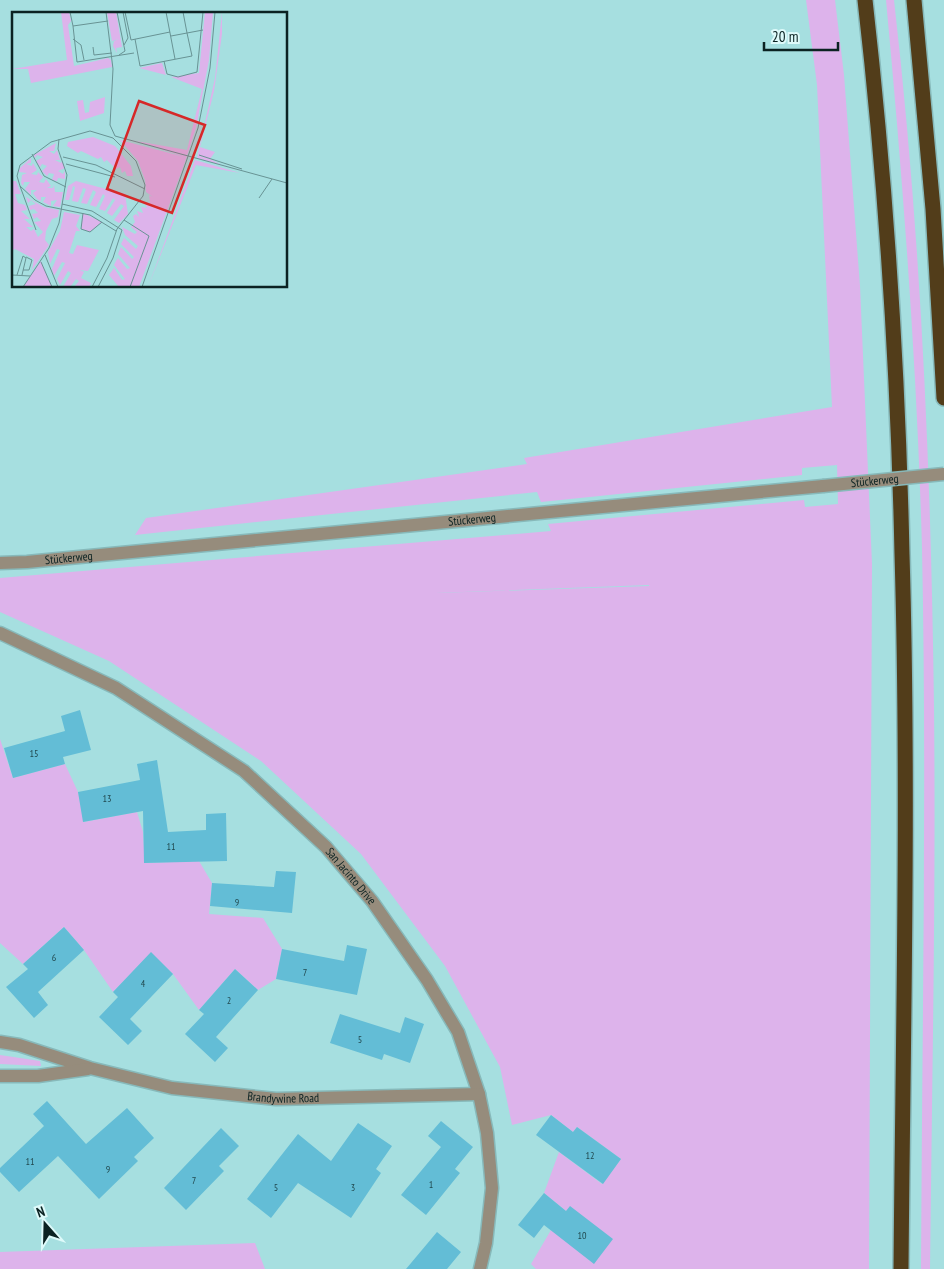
<svg xmlns="http://www.w3.org/2000/svg" width="944" height="1269" font-family="'PT Sans Narrow',sans-serif">
  <style>
    .green { fill: #ddb3eb; fill-rule: evenodd }
    .building { fill: #63bdd6 }
    .lines { fill: none; stroke-linecap: round; stroke-linejoin: round }
    .minor-casing { stroke: #87b9ba; stroke-width: 15 }
    .highway-casing { stroke: #87b9ba; stroke-width: 18 }
    .minor { stroke: #968c7c; stroke-width: 12 }
    .highway { stroke: #523d1a; stroke-width: 15 }
    .minor-bridge-casing { stroke: #87b9ba; stroke-width: 15; stroke-linecap: butt }
    .minor-bridge { stroke: #968c7c; stroke-width: 12 }
    .labels { text-anchor: middle; stroke-width: 4.5; stroke-linejoin: round; paint-order: stroke }
    .number-label { font-size: 10px; fill: #21494f }
    .street-label { font-size: 12px; fill: #0b2222; stroke: #defafa }
    .inset-road { fill: none; stroke: #689394; stroke-width: 1 }
    .view { fill: #d62828; fill-opacity: 0.15; stroke: #d62828; stroke-width: 2.5 }
    .inset-edge { fill: none; stroke: #0b2222; stroke-width: 2.5 }
  </style>
  <rect width="100%" height="100%" fill="#a6dfe0"/>
  <path class="green" d="M806 0H835L844 75 860 286 872 564 869 1269H536L531 1264 551 1230 570 1206 566 1211 544 1193 559 1152 602 1184 621 1159 577 1127 573 1132 551 1115 512 1125 500 1067 445 966 361 854 261 761 109 661 0 612V578L551 531 548 524 804 500 805 507 838 504 837 465 802 468V475L541 502 537 492 135 535 146 518 527 464 524 458 832 407 817 85ZM649 585V586L436 593Z
    M886 0H894C921 235 931 471 934 707 936 894 932 1082 930 1269H921C922 1029 927 788 922 548 917 365 903 182 886 0Z
    M0 739 13 778 65 764 78 792 84 822 137 812 143 832 145 863 199 861 212 883 209 914 263 918 282 949 276 979 258 990 235 969 199 1010 173 974 151 953 113 992 84 950 64 927 23 964 0 943Z
    M0 1055 40 1061 41 1066 0 1064Z
    M255 1243 265 1269H0V1252Z"/>
  <path class="building" d="M80 710 91 750 63 757 65 764 13 778 4 748 65 731 61 716Z
    M157 760 168 832 206 830V814L226 813 227 861 144 863 143 811 83 822 78 792 140 780 137 764Z
    M276 871 296 872 292 913 210 906 212 883 274 887Z
    M64 927 84 950 38 992 48 1005 34 1018 6 987 28 969 23 964Z
    M347 945 367 949 357 995 276 979 282 949 344 961Z
    M151 952 173 974 130 1019 142 1031 128 1045 99 1017 118 997 113 992Z
    M235 969 258 990 216 1037 228 1048 215 1062 185 1034 204 1014 199 1010Z
    M340 1014 400 1033 405 1017 424 1024 410 1063 384 1054 382 1060 330 1043Z
    M47 1101 86 1144 127 1108 154 1138 134 1157 138 1161 99 1199 58 1156 19 1192 0 1172V1168L44 1126 33 1114Z
    M551 1115 573 1132 577 1127 621 1159 603 1184 536 1135Z
    M441 1121 473 1147 455 1169 460 1173 426 1215 401 1195 441 1147 428 1136Z
    M358 1123 392 1146 376 1169 381 1173 351 1218 298 1183 271 1218 247 1199 298 1134 331 1161Z
    M221 1128 239 1146 219 1166 224 1171 186 1210 164 1188Z
    M544 1193 566 1211 570 1206 613 1239 594 1264 544 1225 534 1238 518 1225Z
    M437 1232 461 1252 447 1269H406Z"/>
  <g class="lines">
    <defs>
      <g id="minor">
        <path id="s1" d="M0 563 27 562 823 486"/>
        <path id="s2" d="M0 633 116 688 244 771 326 847 372 901 427 980 458 1032 479 1094 487 1133 492 1188 486 1243 480 1269"/>
        <path id="s3" d="M0 1042 19 1045 90 1068 172 1088 276 1099 479 1094"/>
        <path d="M0 1076H38L88 1069"/>
      </g>
      <path id="highway" d="M865 0C886 184 898 369 902 554 909 792 903 1031 901 1269
        M914 0 933 209 944 398"/>
    </defs>
    <use href="#minor" class="minor-casing"/>
    <use href="#highway" class="highway-casing"/>
    <use href="#minor" class="minor"/>
    <use href="#highway" class="highway"/>
    <defs>
      <g id="minor-bridge">
        <path id="s4" d="M823 486 944 474"/>
      </g>
    </defs>
    <use href="#minor-bridge" class="minor-bridge-casing"/>
    <use href="#minor-bridge" class="minor-bridge"/>
  </g>
  <g class="labels">
    <g class="number-label">
      <text x="34" y="757">15</text>
      <text x="107" y="802">13</text>
      <text x="171" y="850">11</text>
      <text x="237" y="906">9</text>
      <text x="54" y="961">6</text>
      <text x="305" y="976">7</text>
      <text x="143" y="987">4</text>
      <text x="229" y="1004">2</text>
      <text x="360" y="1043">5</text>
      <text x="590" y="1159">12</text>
      <text x="30" y="1165">11</text>
      <text x="108" y="1173">9</text>
      <text x="194" y="1184">7</text>
      <text x="431" y="1188">1</text>
      <text x="276" y="1191">5</text>
      <text x="353" y="1191">3</text>
      <text x="582" y="1239">10</text>
    </g>
    <g class="street-label">
      <text dy="4" stroke="none"><textPath href="#s4" startOffset="52">Stückerweg</textPath></text>
      <text dy="4" stroke="none"><textPath href="#s1" startOffset="474">Stückerweg</textPath></text>
      <text dy="4" stroke="none"><textPath href="#s1" startOffset="69">Stückerweg</textPath></text>
      <text dy="4" stroke="none"><textPath href="#s2" startOffset="431">San Jacinto Drive</textPath></text>
      <text dy="4" stroke="none"><textPath href="#s3" startOffset="290">Brandywine Road</textPath></text>
    </g>
  </g>
  <g transform="translate(12 12)">
    <rect width="275" height="275" fill="#a6dfe0"/>
    <path d="M49 0H57L59 9 56 13 62 54 96 46 99 48 100 55 19 71 16 57H0L55 48ZM95 0H104L110 35 104 36 105 41 101 34 102 29 107 27 100 29ZM193 0H201L197 48 184 116 173 150 127 275H107L97 263 102 256 110 268 113 267 102 253 104 249 106 246 115 257 118 256 106 242 109 235 120 247 122 245 109 232 112 226 124 237 126 234 113 223 110 215 123 222 125 220 119 215 123 210 121 204 124 202 127 205 125 199 131 201 129 195 135 196 132 190 138 191 137 183 141 185 134 180 133 168 126 149 108 128 173 145 124 129 175 138 190 77 159 65 187 61ZM210 0V22L202 79 188 135 203 140 198 147 210 153 185 146 203 66ZM150 51 154 63 127 56ZM93 85 92 101 68 109 65 89 71 88 73 101 77 100 78 90ZM81 125 103 134 119 154 121 164H115L113 159 110 161 108 155 104 157 95 148 92 150 89 145 86 147 69 139 66 141 55 134 56 130ZM44 131 42 139H37L42 142 45 138 48 148H43L49 151 50 149 53 156 46 159 51 162 53 159V167L46 166 45 169 40 168 42 162 37 161 35 164 30 159 35 154 30 152 28 155 24 149 31 145 25 143 23 146 22 143ZM19 146V151L14 152 20 154 21 151 25 158 19 162 25 163 26 160 31 165 27 170 32 171 34 167 39 174 35 176H41L42 173 43 180H51L48 195 41 194 45 188 39 189V194L31 190 34 185H29V189L25 187 21 181 25 178H19V183L13 177 18 170H12L11 174 9 171 10 163 15 161 7 160 8 156ZM183 148 228 161 184 153 136 275ZM1 169H4L9 182H3L6 191 13 193 15 198 9 199 18 207H12L21 215H14L19 219 22 217 26 225 31 220 22 210 29 209 25 205 22 207 20 202 26 201 22 197 18 198 17 194 24 192 19 188 16 191 14 185 32 195 47 198 46 205 40 207 34 219 33 228 37 233 20 258 22 247 3 237 0 239ZM64 169 113 182 116 202 107 211 102 208 112 194 109 192 100 204 95 201 103 188 101 186 93 199 87 197 93 184 91 182 84 195 78 193 84 180 81 178 75 192 69 191 74 177 71 176 66 190 60 189 63 175 61 174 57 188H53L56 174ZM52 200 68 203 64 214 68 219H64L57 241 61 242 65 233 87 238 76 259 68 258 72 260 69 266 79 271 77 275H62L67 269 64 267 58 275H51L59 261 56 259 48 273 45 267 53 251 50 250 42 264 40 257 48 238 45 237 38 252 36 240 48 219ZM71 201 90 210 78 220 69 217ZM29 249 40 275H11Z" fill="#ddb3eb"/>
    <path class="inset-road" d="M58 0 61 14 96 9M94 0 101 57 98 113 103 124 275 171M105 0 113 39 107 43M111 0 116 26 112 33M113 0 119 28 158 20M154 0 163 47M61 14 65 50 122 41M159 24 175 21 171 0M61 27 69 33 72 48M123 27 128 54 180 44 175 21 191 18M81 35 82 43 100 41M152 49 155 62 166 65 185 60 191 0M20 142 32 164 54 175M187 143 230 157M51 145 84 153 133 177M54 152 103 165M8 174 24 218M247 186 260 167M50 192 80 199 110 218 101 246 86 275M71 201 69 217 78 220 90 210M112 208 137 224 118 275M33 243 46 275M29 250 40 275M11 258H17L20 248 14 245M0 263 18 264M5 263 11 244 14 246 10 263M11 275 37 236 47 211 55 163 46 137 47 127M80 275 95 246 105 217 131 184 133 173 124 149 101 126 78 119 39 130 8 153 5 164 8 174 23 188 34 194 78 203 104 219M130 275 186 116 198 56 203 0"/>
    <path class="view" d="M127 89 193 113 160 201 95 177Z"/>
    <rect width="275" height="275" class="inset-edge"/>
  </g>
  <g transform="translate(45 1224) rotate(340)" stroke="#defafa" stroke-width="4" paint-order="stroke">
  <path d="M0-4L9 19L0 12L-9 19Z" fill="#0b2222"/>
  <text y="-8" font-size="14" font-weight="bold" text-anchor="middle" fill="#0b2222">N</text>
  </g>
  <path d="M764 42v8h74v-8" fill="none" stroke="#0b2222" stroke-width="2.5"/>
  <text x="772" y="42" font-size="15" fill="#0b2222" stroke="#defafa" stroke-width="4" paint-order="stroke">20 m</text>
</svg>
